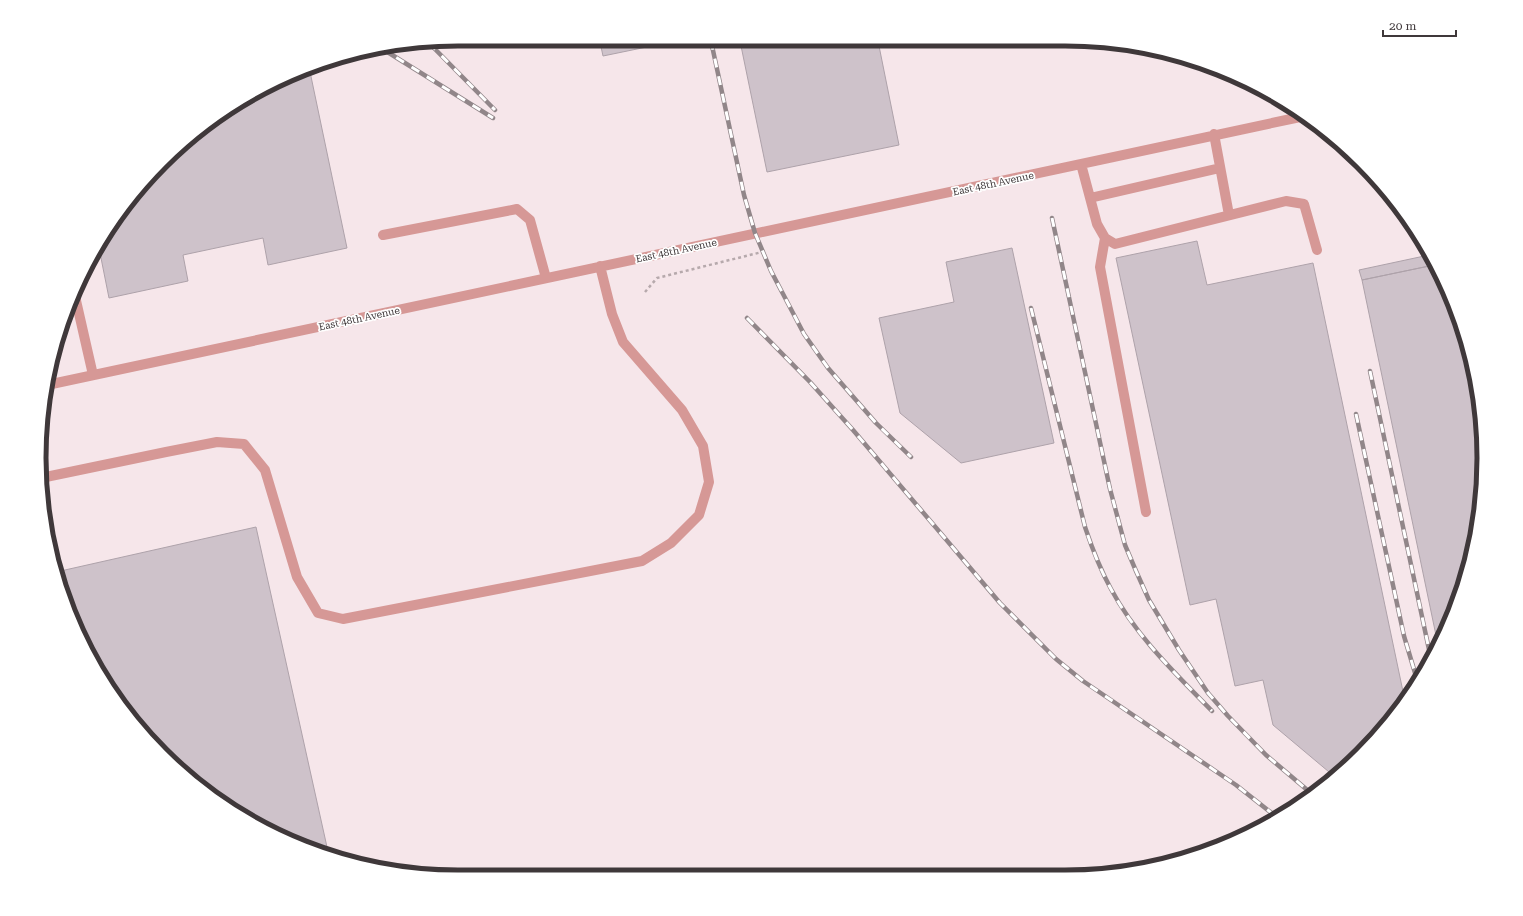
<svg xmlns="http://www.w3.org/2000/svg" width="1523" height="916" font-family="'Roboto Serif',serif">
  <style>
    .building { fill: #cec2ca; stroke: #aea2aa }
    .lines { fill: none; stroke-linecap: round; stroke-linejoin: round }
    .path { stroke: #b6a9ac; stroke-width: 2.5; stroke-dasharray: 3 3; stroke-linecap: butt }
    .minor { stroke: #d69896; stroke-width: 10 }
    .rail-casing { stroke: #918689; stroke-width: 4.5 }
    .rail { stroke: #fff; stroke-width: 3; stroke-dasharray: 9; stroke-linecap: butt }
    .labels { text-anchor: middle; stroke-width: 3.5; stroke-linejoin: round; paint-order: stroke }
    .street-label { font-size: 10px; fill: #3f383a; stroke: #fff }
    .rim { fill: none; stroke: #3f383a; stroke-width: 5 }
  </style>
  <rect width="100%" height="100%" fill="#f6e6ea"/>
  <path class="building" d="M740 41H878L899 145 767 172Z
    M600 42H671L603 56Z
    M309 67 347 248 268 265 263 238 183 255 188 281 109 298 99 248 110 225 162 162 203 125 272 82Z
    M1197 241 1207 285 1313 263 1405 701 1341 773 1335 777 1273 725 1263 680 1235 686 1216 599 1190 605 1116 258Z
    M1012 248 1054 443 961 463 900 413 879 318 954 302 946 262Z
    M1429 255 1434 265 1362 280 1359 270Z
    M1434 265 1452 298 1476 376 1484 458 1476 540 1452 619 1438 645 1362 280Z
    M256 527 329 856 323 855 225 806 162 754 125 713 95 667 61 593 56 572Z"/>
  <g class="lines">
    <path class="path" d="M645 292 657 278 762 252"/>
    <path class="minor" d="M1214 134 1229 215
      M1081 164 1097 224 1105 238 1115 244 1286 201 1304 204 1317 250
      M1090 198 1220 168
      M383 235 517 209 530 220 546 278
      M1105 238 1100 267 1146 512
      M75 296 93 375
      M47 385 1305 116
      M41 478 166 452 217 442 244 444 265 470 297 577 318 613 343 619 642 561 671 543 699 515 709 482 703 446 682 410 623 342 612 314 600 266"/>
    <defs>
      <path id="rail" d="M711 41 744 195 755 233 771 271 804 334 828 368 876 423 911 457
        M429 43 495 110
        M381 48 493 118
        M1052 218 1110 489 1125 545 1136 571 1149 600 1179 650 1208 693 1228 716 1266 755 1312 794
        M1031 308 1085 527C1092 548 1100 569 1111 589 1136 636 1175 673 1212 711
        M747 318 810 382 853 430 1000 603 1056 659 1083 681 1236 785 1278 818
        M1370 371 1431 659
        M1356 414 1404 636 1418 683"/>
    </defs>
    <use href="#rail" class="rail-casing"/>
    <use href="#rail" class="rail"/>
  </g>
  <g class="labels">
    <g class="street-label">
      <text transform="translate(993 183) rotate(-12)" y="4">East 48th Avenue</text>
      <text transform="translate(676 250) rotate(-12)" y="4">East 48th Avenue</text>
      <text transform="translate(359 318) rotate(-12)" y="4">East 48th Avenue</text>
    </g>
  </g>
  <path d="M0 0H1523V916H0ZM458 46H1065A412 412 0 0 1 1477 458V458A412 412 0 0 1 1065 870H458A412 412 0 0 1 46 458V458A412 412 0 0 1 458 46Z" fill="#fff" fill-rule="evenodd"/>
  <path class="rim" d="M458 46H1065A412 412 0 0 1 1477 458V458A412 412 0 0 1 1065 870H458A412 412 0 0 1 46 458V458A412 412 0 0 1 458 46Z"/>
  <path d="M1383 30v6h73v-6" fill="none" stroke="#3f383a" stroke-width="2"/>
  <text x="1389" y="30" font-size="12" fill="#3f383a" stroke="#ffffff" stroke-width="3" paint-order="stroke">20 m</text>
</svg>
